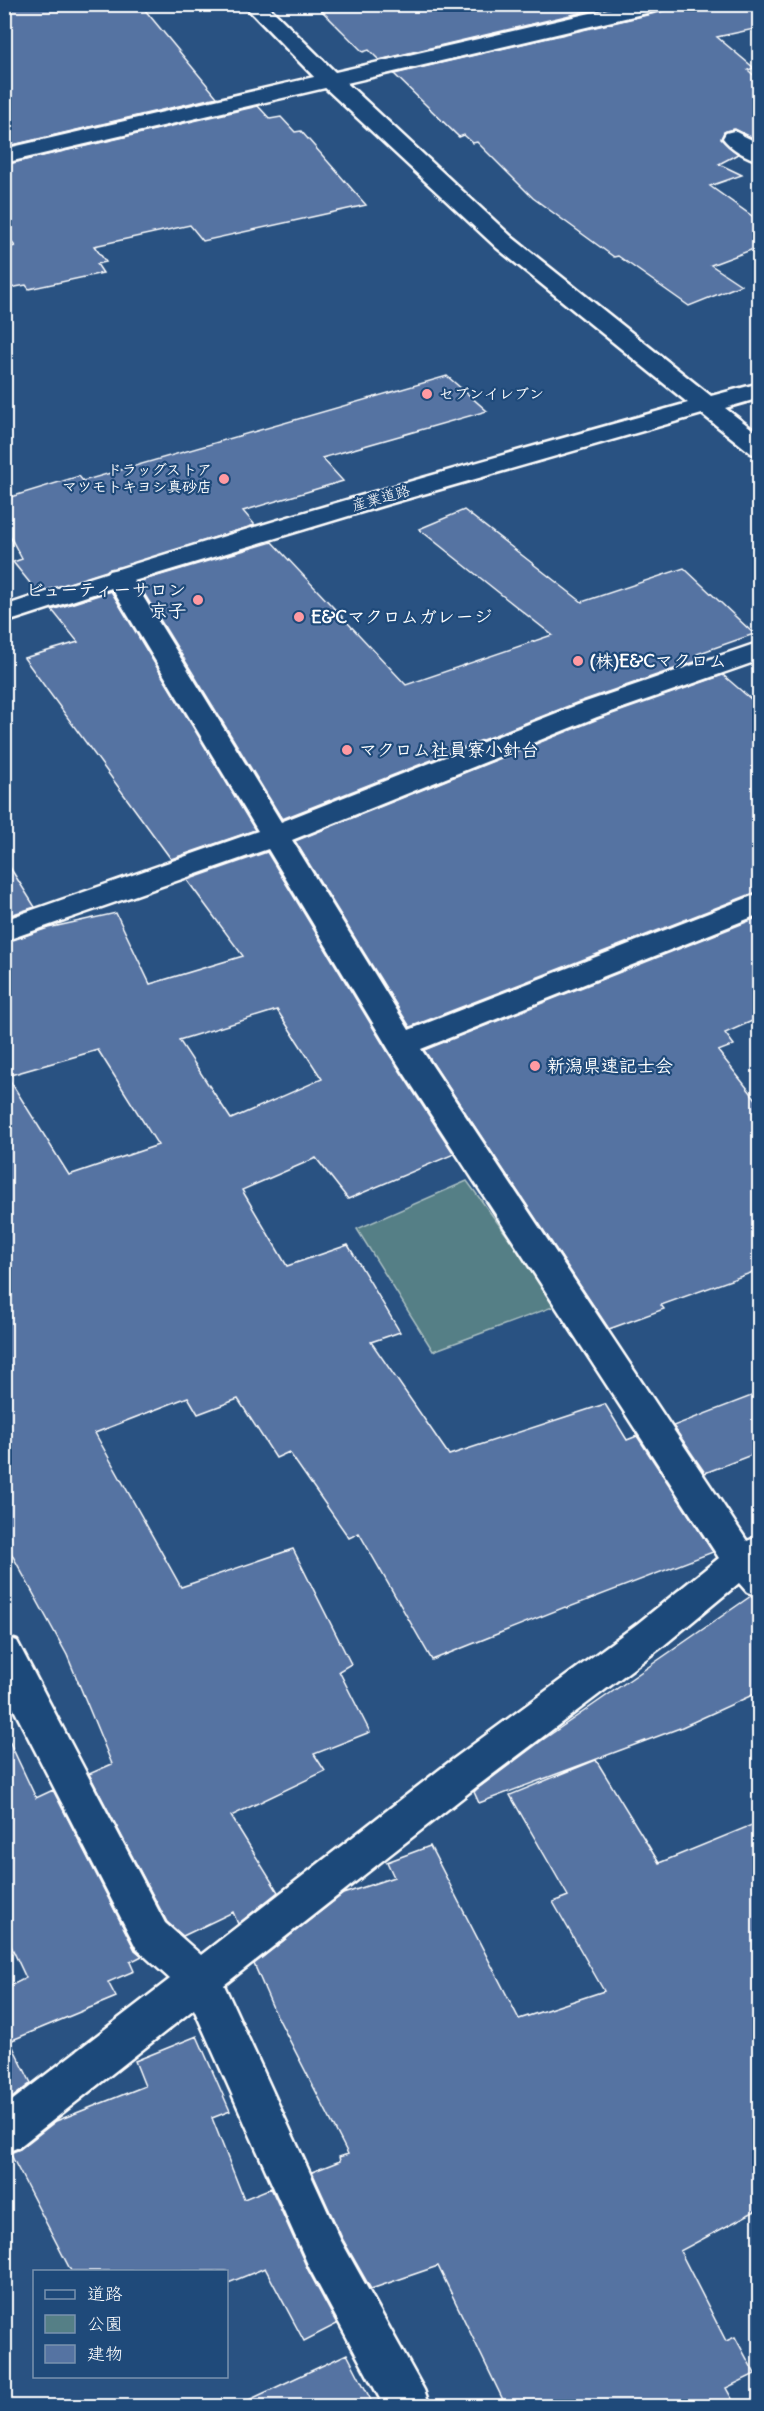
<svg xmlns="http://www.w3.org/2000/svg" width="764" height="2411" font-family="Delius,'Klee One',sans-serif">
  <style>
    .green { fill: #557f86; stroke: #aabfc2; stroke-width: 1.5 }
    .building { fill: #5573a2; stroke: #fff; stroke-width: 1.5; fill-rule: evenodd }
    .lines { fill: none; stroke-linecap: round; stroke-linejoin: round }
    .street-casing { stroke: #fff; stroke-width: 5 }
    .secondary-casing { stroke: #fff; stroke-width: 5 }
    .street { fill: #1f4a7a; fill-rule: evenodd }
    .secondary { fill: #1f4a7a; fill-rule: evenodd }
    .poi-dot { fill: #ff9aa2; stroke: #1f4a7a; stroke-width: 2 }
    .labels { text-anchor: middle; stroke-width: 4.5; stroke-linejoin: round; paint-order: stroke }
    .far-poi-label { font-size: 15px; font-weight: bold; fill: #fff; stroke: #1f4a7a; text-anchor: start }
    .far-street-label { font-size: 15px; fill: #fff; stroke: #1f4a7a }
    .poi-label { font-size: 18px; font-weight: bold; fill: #fff; stroke: #1f4a7a; text-anchor: start }
  </style>
  <rect width="100%" height="100%" fill="#295282"/>
  <filter id="ink" filterUnits="userSpaceOnUse"><feTurbulence type="fractalNoise" baseFrequency=".0167" numOctaves="2"/><feDisplacementMap in="SourceGraphic" scale="12" xChannelSelector="R" yChannelSelector="G"/><feConvolveMatrix kernelMatrix="1 2 1 2 8 2 1 2 1" color-interpolation-filters="sRGB"/></filter>
  <g filter="url(#ink)">
    <path class="green" d="M467 1181 558 1305 433 1351 357 1229Z"/>
    <path class="building" d="M4 4H140L217 97 4 147Z
      M315 4H617L379 60 369 50 363 52Z
      M671 4H759V28L717 37 754 68 748 70 759 80V141L735 129 724 132 721 139 738 154 719 164 742 175 710 186 759 221V247L711 265 741 285 689 306 618 256 614 257 533 198 477 142 473 143 464 135 459 137 394 74 660 12 667 10Z
      M258 106 270 119 281 117 295 132 301 131 366 205 203 241 190 225 94 246 106 262 97 264 103 273 29 289 26 285 4 289V249L15 246 4 234V165Z
      M447 376 487 411 322 458 343 481 243 511 255 525 38 593 13 562 22 559 4 525V499L79 476 83 481Z
      M464 510 582 602 684 568 754 634 697 654 703 659 576 703 282 819 137 582 272 542 406 685 552 635 419 529Z
      M111 591 255 830 171 859 24 658 78 642 52 610Z
      M723 675 759 706V891L410 1027 295 841 598 719Z
      M267 852 389 1054 454 1154 348 1199 316 1158 242 1190 287 1266 348 1245 400 1332 371 1342 449 1455 605 1404 627 1440 637 1436 713 1552 567 1608 565 1607 432 1660 359 1533 349 1538 289 1452 276 1458 238 1399 198 1414 188 1397 95 1433 181 1587 293 1549 351 1664 339 1671 370 1732 314 1754 325 1771 231 1816 278 1892 238 1924 233 1912 183 1936 167 1922 89 1774 112 1764 67 1655 4 1540V943L48 928 116 913 150 984 243 956 187 880ZM277 1010 322 1079 231 1119 179 1040ZM98 1050 158 1145 69 1175 7 1076Z
      M4 858 35 907 4 917Z
      M759 917V1018L725 1033 734 1045 718 1051 759 1103V1270L661 1305 664 1309 609 1329 424 1050Z
      M759 1393V1452L705 1473 673 1426Z
      M751 1596 759 1598V1692L680 1728 479 1803 474 1792 477 1789 541 1741Z
      M4 1730 36 1798 53 1790 135 1950 142 1956 130 1962 134 1971 108 1982 116 1997 10 2041 31 2083 4 2104V1989L26 1978 4 1931Z
      M596 1760 659 1863 759 1822V2209L680 2251 726 2341 735 2337 755 2374 726 2388 736 2406H506L438 2266 371 2289 342 2238 312 2172 340 2161 339 2157 348 2154 273 2008 254 1964 343 1894 394 1877 387 1862 430 1846 519 2019 604 1991 553 1902 568 1896 510 1795Z
      M197 2036 230 2111 212 2118 244 2199 271 2188 308 2270 337 2324 304 2341 265 2268 226 2284V2271H71L10 2153 20 2149 56 2121 145 2086 135 2061Z
      M347 2354 374 2406H236Z"/>
    <g class="lines">
      <defs>
        <path id="street" d="M629 4H669L666 8 659 10 4 163V149Z
          M734 131 760 144V161C747 158 730 148 723 138L726 133Z
          M118 569 127 571 131 577 281 822 577 705 760 642V660L597 717 292 840 409 1030 760 893V914L421 1049 747 1541 760 1536V1596L747 1592 739 1583 663 1646 476 1787 224 1985 340 2239 424 2390 430 2406H384L310 2269 194 2009 19 2147 4 2153V2107L170 1979 137 1949 4 1690V1637L17 1641 165 1923 201 1955 448 1763 637 1624 719 1558 391 1053 268 849 4 941V920L258 831 105 577 109 571Z"/>
        <path id="secondary" d="M243 4H266L337 74 513 238 711 396 760 383V398L725 408 760 435V456L751 453 702 414 385 505 127 583 4 623V606C230 531 459 467 688 403L497 248 321 84Z"/>
      </defs>
      <use href="#street" class="street-casing"/>
      <use href="#secondary" class="secondary-casing"/>
      <use href="#street" class="street"/>
      <use href="#secondary" class="secondary"/>
    </g>
  </g>
  <g class="poi-dot">
    <circle cx="427" cy="394" r="6"/>
    <circle cx="224" cy="479" r="6"/>
    <circle cx="198" cy="600" r="6"/>
    <circle cx="299" cy="617" r="6"/>
    <circle cx="578" cy="661" r="6"/>
    <circle cx="347" cy="750" r="6"/>
    <circle cx="535" cy="1066" r="6"/>
  </g>
  <g class="labels">
    <g class="far-poi-label">
      <text x="439" y="399">セブンイレブン</text>
      <text x="212" y="475" text-anchor="end">ドラッグストア<tspan x="212" dy="17">マツモトキヨシ真砂店</tspan></text>
    </g>
    <g class="far-street-label">
      <text transform="translate(381 498) rotate(-16)" y="5">産業道路</text>
    </g>
    <g class="poi-label">
      <text x="186" y="596" text-anchor="end">ビューティーサロン<tspan x="186" dy="21">京子</tspan></text>
      <text x="311" y="623">E&amp;Cマクロムガレージ</text>
      <text x="590" y="667">(株)E&amp;Cマクロム</text>
      <text x="359" y="756">マクロム社員寮小針台</text>
      <text x="547" y="1072">新潟県速記士会</text>
    </g>
  </g>
  <rect width="764" height="2411" fill="none" stroke="#1f4a7a" stroke-width="24"/>
  <rect x="12" y="12" width="740" height="2387" fill="none" stroke="#fff" stroke-width="2" filter="url(#ink)"/>
  <rect x="33" y="2270" width="195" height="108" fill="#1f4a7a" stroke="#7992af" stroke-width="1.5"/>
  <rect x="45" y="2290" width="30" height="9" fill="#1f4a7a" stroke="#7992af" stroke-width="1.5"/>
  <text x="87" y="2300" font-size="18" fill="#ffffff">道路</text>
  <rect x="45" y="2315" width="30" height="18" fill="#557f86" stroke="#7992af" stroke-width="1.5"/>
  <text x="87" y="2330" font-size="18" fill="#ffffff">公園</text>
  <rect x="45" y="2345" width="30" height="18" fill="#5573a2" stroke="#7992af" stroke-width="1.5"/>
  <text x="87" y="2360" font-size="18" fill="#ffffff">建物</text>
</svg>
